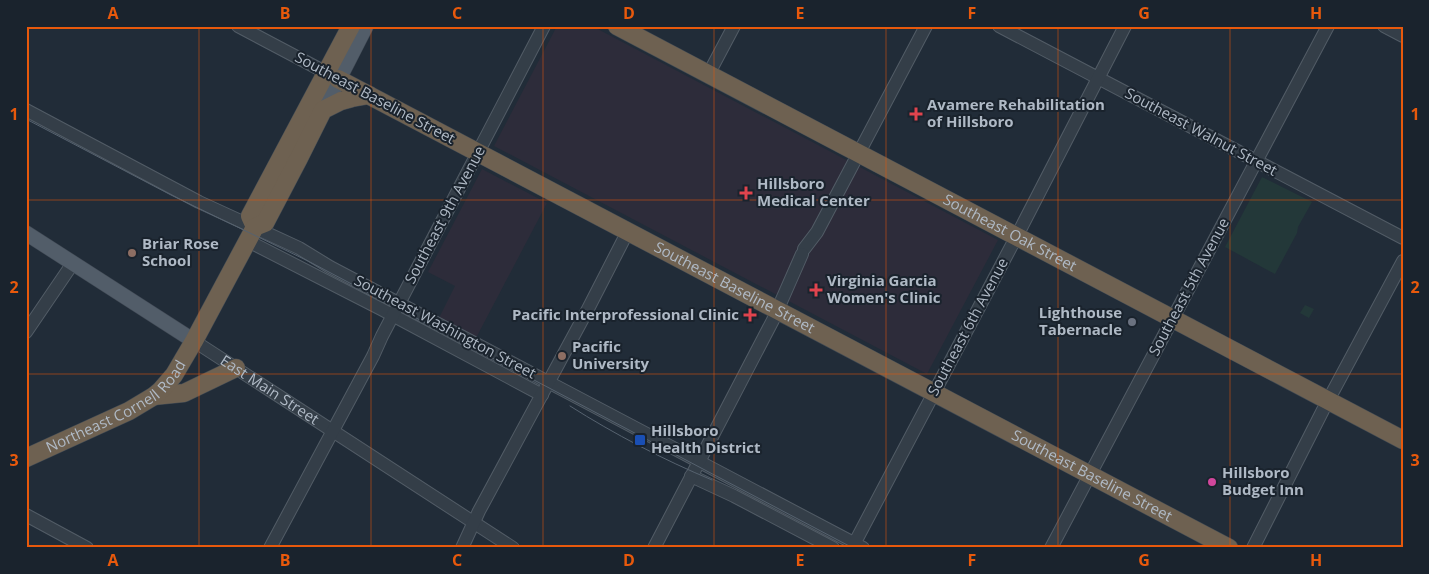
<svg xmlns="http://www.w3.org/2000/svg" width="1429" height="574" font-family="'Open Sans',sans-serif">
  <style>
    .medical { fill: #2d2c3a }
    .green { fill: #233839 }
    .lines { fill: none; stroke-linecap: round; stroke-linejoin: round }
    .minor-casing { stroke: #525c66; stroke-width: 14 }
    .major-casing { stroke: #3e4752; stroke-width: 16 }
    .highway-casing { stroke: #3f4953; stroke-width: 19 }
    .minor { stroke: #343e48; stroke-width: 12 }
    .major { stroke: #525d69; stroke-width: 15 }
    .highway { stroke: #6e6151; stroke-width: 18 }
    .tram { stroke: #56626f; stroke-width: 1 }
    .grid { fill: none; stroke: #e8590c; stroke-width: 1; stroke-opacity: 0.55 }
    .health-dot { fill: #e0444e; stroke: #1a232d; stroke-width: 2 }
    .education-dot { fill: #8d6e63; stroke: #1a232d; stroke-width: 2 }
    .worship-dot { fill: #6b7280; stroke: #1a232d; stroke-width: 2 }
    .transit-dot { fill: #1a4fb4; stroke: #1a232d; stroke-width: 2 }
    .hotel-dot { fill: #d1479c; stroke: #1a232d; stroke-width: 2 }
    .labels { text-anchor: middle; stroke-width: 4; stroke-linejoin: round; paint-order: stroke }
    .street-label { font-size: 15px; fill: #afb9c5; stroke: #1a232d }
    .poi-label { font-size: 15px; font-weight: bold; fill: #afb9c5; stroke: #1a232d; text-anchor: start }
    .neatline { fill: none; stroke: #e8590c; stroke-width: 2 }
    .grid-label { font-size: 16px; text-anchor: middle; font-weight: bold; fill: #e8590c }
  </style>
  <rect width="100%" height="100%" fill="#212c38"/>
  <path class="medical" d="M557 26H592L998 240 927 374 494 146Z
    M482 169 547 203 476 338 439 318 455 286 428 272Z"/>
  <path class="green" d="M1262 177 1312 202 1298 227 1297 233 1275 274 1225 247Z
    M1305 305 1314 309 1309 318 1300 313Z"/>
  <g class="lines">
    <defs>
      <g id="minor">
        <path d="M238 26 325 72"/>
        <path d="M999 26 1403 238"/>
        <path d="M1384 26 1403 36"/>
        <path d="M708 75 734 26"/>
        <path d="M26 110 199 202 299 248 330 267 863 548"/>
        <path d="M248 241 381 309 542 395"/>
        <path d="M804 249 817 232 926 26"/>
        <path d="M26 332 73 263"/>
        <path id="s1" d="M194 341 513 548"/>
        <path d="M691 476 734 496 833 548"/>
        <path d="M26 515 87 548"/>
        <path d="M270 548 373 356 382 336 544 26"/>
        <path d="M462 548 479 511 588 309 628 231"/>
        <path d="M654 548 773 320 802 254"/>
        <path d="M852 548 1022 226 1125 26"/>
        <path d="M1051 548 1328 26"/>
        <path d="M1253 548 1323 410 1403 261"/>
      </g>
      <path id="major" d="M323 110 366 26
        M26 233 194 341"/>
      <g id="highway">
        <path id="s2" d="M617 26 1403 440"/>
        <path id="s3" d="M338 79 1229 548"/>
        <path d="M255 227 250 216 351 26"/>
        <path d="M154 396 184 393 236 368"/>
        <path id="s4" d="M26 458 129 411 154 396 161 390 174 375 194 341 255 227 265 223 299 158 323 110 341 101 352 98 369 95"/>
      </g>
    </defs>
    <use href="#minor" class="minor-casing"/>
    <use href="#major" class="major-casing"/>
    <use href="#highway" class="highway-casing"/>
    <use href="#minor" class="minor"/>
    <use href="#major" class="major"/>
    <use href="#highway" class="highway"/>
    <path class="tram" d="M26 119 171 195 308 261 853 548
      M570 406C614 434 664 460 712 480"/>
  </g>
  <path class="grid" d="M199 26V548M371 26V548M543 26V548M714 26V548M886 26V548M1058 26V548M1230 26V548M26 200H1403M26 374H1403"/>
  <g class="health-dot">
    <path d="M913.5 106.5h5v5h5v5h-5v5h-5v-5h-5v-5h5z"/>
    <path d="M743.5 185.5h5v5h5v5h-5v5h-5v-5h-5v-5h5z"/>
    <path d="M813.5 282.5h5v5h5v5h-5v5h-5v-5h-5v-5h5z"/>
    <path d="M747.5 307.5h5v5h5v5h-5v5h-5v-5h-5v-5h5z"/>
  </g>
  <g class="education-dot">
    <circle cx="132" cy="253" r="5"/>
    <circle cx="562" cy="356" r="5"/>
  </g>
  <circle class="worship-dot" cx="1132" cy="322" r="5"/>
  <rect class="transit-dot" x="634" y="434" width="12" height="12" rx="2.5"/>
  <circle class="hotel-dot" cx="1212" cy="482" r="5"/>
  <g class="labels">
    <g class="street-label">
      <text transform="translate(375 98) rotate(28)" y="5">Southeast Baseline Street</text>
      <text transform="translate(1201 132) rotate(28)" y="5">Southeast Walnut Street</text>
      <text transform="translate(445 215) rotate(-62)" y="5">Southeast 9th Avenue</text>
      <text dy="5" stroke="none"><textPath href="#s2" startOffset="444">Southeast Oak Street</textPath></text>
      <text dy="5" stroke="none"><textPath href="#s3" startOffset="448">Southeast Baseline Street</textPath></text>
      <text transform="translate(1189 287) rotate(-62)" y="5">Southeast 5th Avenue</text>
      <text transform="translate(445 327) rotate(28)" y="5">Southeast Washington Street</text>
      <text transform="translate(968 327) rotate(-62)" y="5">Southeast 6th Avenue</text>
      <text dy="5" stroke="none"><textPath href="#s1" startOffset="90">East Main Street</textPath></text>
      <text dy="5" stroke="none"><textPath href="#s4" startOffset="105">Northeast Cornell Road</textPath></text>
      <text dy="5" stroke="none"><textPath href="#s3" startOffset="852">Southeast Baseline Street</textPath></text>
    </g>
    <g class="poi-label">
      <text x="927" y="110">Avamere Rehabilitation<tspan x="927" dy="17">of Hillsboro</tspan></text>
      <text x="757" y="189">Hillsboro<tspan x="757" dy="17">Medical Center</tspan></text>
      <text x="142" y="249">Briar Rose<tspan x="142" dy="17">School</tspan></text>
      <text x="827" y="286">Virginia Garcia<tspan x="827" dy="17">Women's Clinic</tspan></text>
      <text x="1122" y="318" text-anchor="end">Lighthouse<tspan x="1122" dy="17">Tabernacle</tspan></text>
      <text x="739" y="320" text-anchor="end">Pacific Interprofessional Clinic</text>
      <text x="572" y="352">Pacific<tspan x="572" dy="17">University</tspan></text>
      <text x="651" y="436">Hillsboro<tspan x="651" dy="17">Health District</tspan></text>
      <text x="1222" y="478">Hillsboro<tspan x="1222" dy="17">Budget Inn</tspan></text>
    </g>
  </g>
  <rect width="1429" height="574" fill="none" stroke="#1a232d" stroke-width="55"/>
  <rect x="28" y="28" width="1374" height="518" class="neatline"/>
  <g class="grid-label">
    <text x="113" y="19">A</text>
    <text x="285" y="19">B</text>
    <text x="457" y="19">C</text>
    <text x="629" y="19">D</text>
    <text x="800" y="19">E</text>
    <text x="972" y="19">F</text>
    <text x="1144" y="19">G</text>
    <text x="1316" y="19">H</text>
    <text x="14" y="120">1</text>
    <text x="1415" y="120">1</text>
    <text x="14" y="293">2</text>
    <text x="1415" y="293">2</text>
    <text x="14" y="466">3</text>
    <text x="1415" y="466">3</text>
    <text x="113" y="566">A</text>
    <text x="285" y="566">B</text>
    <text x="457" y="566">C</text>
    <text x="629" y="566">D</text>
    <text x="800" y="566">E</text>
    <text x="972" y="566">F</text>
    <text x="1144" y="566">G</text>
    <text x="1316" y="566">H</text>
  </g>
</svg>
